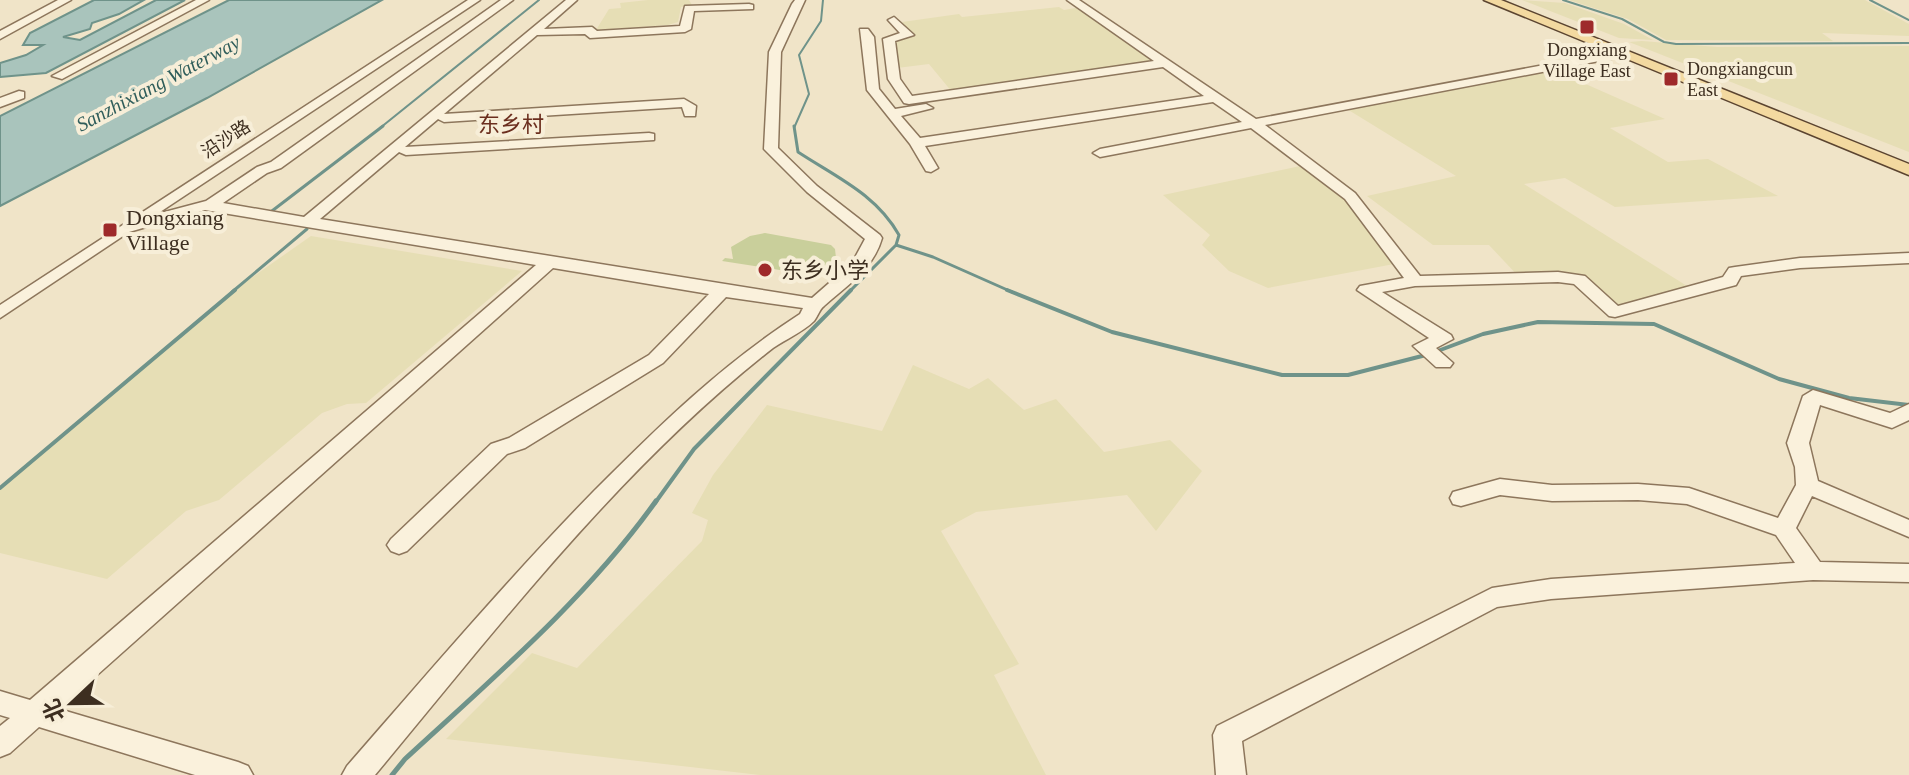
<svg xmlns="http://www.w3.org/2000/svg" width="1909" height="775" font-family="'Times New Roman','Noto Sans SC',serif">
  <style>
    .farmland { fill: #e6deb5 }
    .green { fill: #c9cf9b }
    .water { fill: #a9c4bc; stroke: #6f938a; stroke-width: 2 }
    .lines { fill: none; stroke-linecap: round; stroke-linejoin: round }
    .stream-far3 { stroke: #6f938a; stroke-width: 2 }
    .stream-far2 { stroke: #6f938a; stroke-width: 3 }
    .stream-far1 { stroke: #6f938a; stroke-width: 4 }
    .stream { stroke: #6f938a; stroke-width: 5 }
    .minor-casing { stroke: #8d765c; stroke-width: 3 }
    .major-casing { stroke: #5b4430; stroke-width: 3 }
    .minor { fill: #faf1dc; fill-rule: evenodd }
    .major { fill: #f3d9a0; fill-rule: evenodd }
    .poi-dot { fill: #9e2a2b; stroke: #f7eed8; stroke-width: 3 }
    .labels { text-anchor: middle; stroke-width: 8; stroke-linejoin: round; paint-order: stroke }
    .far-poi-label { font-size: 18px; fill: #3d2e20; stroke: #f7eed8 }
    .far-street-label { font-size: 18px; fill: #3d2e20; stroke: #f7eed8 }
    .far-water-label { font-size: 20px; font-style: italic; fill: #2f5d5a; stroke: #f7eed8 }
    .far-quarter-label { font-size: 22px; fill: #6b2e1e; stroke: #f7eed8 }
    .poi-label { font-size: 22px; fill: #3d2e20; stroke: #f7eed8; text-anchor: start }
  </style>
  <rect width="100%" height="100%" fill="#f0e4c8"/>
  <path class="farmland" d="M648 0H689L692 5 681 7 678 22 668 25 596 30 609 9 621 8 620 3Z
    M1522 0 1565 3 1624 24 1653 40 1619 38Z
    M1569 0H1865L1909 24V36L1822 33 1833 41 1666 40 1628 19Z
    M1059 7 1064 10 1081 7 1157 62 952 92 929 64 897 68 893 39 913 35 902 22 959 14 962 17Z
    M1642 41 1717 47 1909 46V152L1629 42Z
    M1547 67 1665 119 1610 128 1668 162 1708 159 1778 196 1615 207 1565 178 1524 184 1695 291 1615 312 1579 280 1519 277 1489 245H1433L1367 196 1456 176 1342 106Z
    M1305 165 1345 196 1394 264 1268 288 1229 271 1202 245 1210 235 1163 195Z
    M311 236 522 271 366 403 347 404 322 413 219 500 186 511 107 579 0 553V488L244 283Z
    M913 365 969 389 988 378 1024 410 1056 399 1104 452 1170 440 1202 471 1156 531 1127 495 976 512 941 531 1019 664 994 675 1046 775H760L446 739 532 653 577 668 702 541 708 520 692 513 713 475 767 405 882 431Z"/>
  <path class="green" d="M765 233 831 245 835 249 836 258 828 267 812 275 722 261 725 258 733 259 731 247 750 236Z"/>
  <path class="water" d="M94 0H144L119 14 92 23 90 29 63 37 80 40 156 0H185L46 73 0 77V63L26 55 43 45H23L30 33Z
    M229 0H382L207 98 0 206V116Z"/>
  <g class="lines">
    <path class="stream-far3" d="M1563 0 1622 19 1664 42 1676 44 1909 43
      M1870 0 1909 20
      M380 128 539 0
      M794 128 809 94 799 55 821 21 823 0"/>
    <path class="stream-far2" d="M794 126 798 152C836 177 876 194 899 235L896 245 933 257 1012 292
      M268 214 383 126
      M232 292 307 229
      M849 292 896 245"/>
    <path class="stream-far1" d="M1007 290 1112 332 1282 375H1348L1426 355
      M1435 352 1483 334 1538 322 1654 324 1779 379 1849 398 1909 405
      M0 488 235 290
      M655 503 694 449 851 290"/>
    <path class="stream" d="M392 775 405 759C493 678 586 599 656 501"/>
    <defs>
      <path id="minor" d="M58 0H71L0 39V31Z
        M196 0H209L62 79 52 76Z
        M468 0H480L157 214 206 201 257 167 271 162 501 0H513L281 168 267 173 223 203 304 217 566 0H577L544 29 592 27 597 31 680 26 685 6 749 4 753 5V9L694 11 691 29 685 32 590 38 585 34 537 35 444 114 684 99 696 106 695 116H685L682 107 444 122 438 119 405 147 649 133 654 134V140L406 155 399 152 320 219 812 298 852 263 865 239 807 192 764 149 769 52 792 4 795 0H805L781 52 778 148 817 186 880 235 882 238C873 270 847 285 824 306 819 310 818 316 814 321 803 332 786 339 773 348 621 467 498 627 375 775H342L347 766C428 673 508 579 594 491 660 425 721 365 800 314L803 308 726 297 663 363 525 448 507 454 407 551 399 554 391 551 387 545 391 539 491 444 509 438 649 355 709 294 553 268 59 709 238 762 248 766 253 775H195L39 727 10 753 0 757V726L10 718 0 715V691L30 700 536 265 205 210 129 232 0 318V305Z
        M1067 0H1079L1256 119 1624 50V56L1620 57 1265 125 1355 193 1420 276 1558 272 1585 276 1618 306 1723 277 1729 268 1735 267 1800 258 1909 253V263L1800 268 1741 276 1736 285 1615 317 1609 316 1574 284 1558 282 1415 286 1382 292 1451 335 1453 339 1436 348 1453 363 1450 367H1436L1413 346 1429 338 1357 290 1360 286 1404 278 1345 199 1251 128 1100 157 1093 153 1100 149 1242 122 1213 102 925 146 938 168 931 172 926 171 910 144 867 90 860 29H868L874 37 879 89 895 109 926 104 933 108 901 116 920 138 1204 96 1163 67 909 104 904 103 888 79 883 39 900 33 888 20 894 17 914 35 895 41 900 79 912 96 1154 61Z
        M19 91 24 92V98L0 107V98Z
        M1813 390 1890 413 1909 404V420L1892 428 1820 405 1809 443 1818 481 1909 520V537L1812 496 1796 528 1820 562 1909 564V582L1813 580 1551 599 1497 607 1242 741 1246 775H1216L1213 735 1217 726 1492 588 1551 579 1795 563 1776 535 1687 504 1638 500 1552 501 1500 495 1461 506 1453 504 1450 498 1453 492 1500 479 1552 485 1638 484 1689 488 1778 518 1796 485 1795 467 1787 443 1803 396Z"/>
      <path id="major" d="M1484 0H1501L1909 164V175Z"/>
    </defs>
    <use href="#minor" class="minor-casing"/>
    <use href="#major" class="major-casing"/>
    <use href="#minor" class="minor"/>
    <use href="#major" class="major"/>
  </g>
  <g class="poi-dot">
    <rect x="1579" y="19" width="16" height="16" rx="4"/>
    <rect x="1663" y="71" width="16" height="16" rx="4"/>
    <rect x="102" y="222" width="16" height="16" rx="4"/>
    <circle cx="765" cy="270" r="8"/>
  </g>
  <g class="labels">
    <g class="far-poi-label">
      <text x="1587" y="56">Dongxiang<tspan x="1587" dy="21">Village East</tspan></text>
      <text x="1687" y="75" text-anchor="start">Dongxiangcun<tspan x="1687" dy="21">East</tspan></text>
    </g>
    <g class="far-street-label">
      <text transform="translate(226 139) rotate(-33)" y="6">沿沙路</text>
    </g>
    <g class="far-water-label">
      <text transform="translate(158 83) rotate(-28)" y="7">Sanzhixiang Waterway</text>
    </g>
    <g class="far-quarter-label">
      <text x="511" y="132">东乡村</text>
    </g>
    <g class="poi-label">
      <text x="126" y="225">Dongxiang<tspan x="126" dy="25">Village</tspan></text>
      <text x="781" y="278">东乡小学</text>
    </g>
  </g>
  <g transform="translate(72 703) rotate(248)" stroke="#f7eed8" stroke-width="6" paint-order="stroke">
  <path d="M0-6L14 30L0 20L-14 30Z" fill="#3d2e20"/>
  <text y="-12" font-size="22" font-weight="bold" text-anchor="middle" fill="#3d2e20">北</text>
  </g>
</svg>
